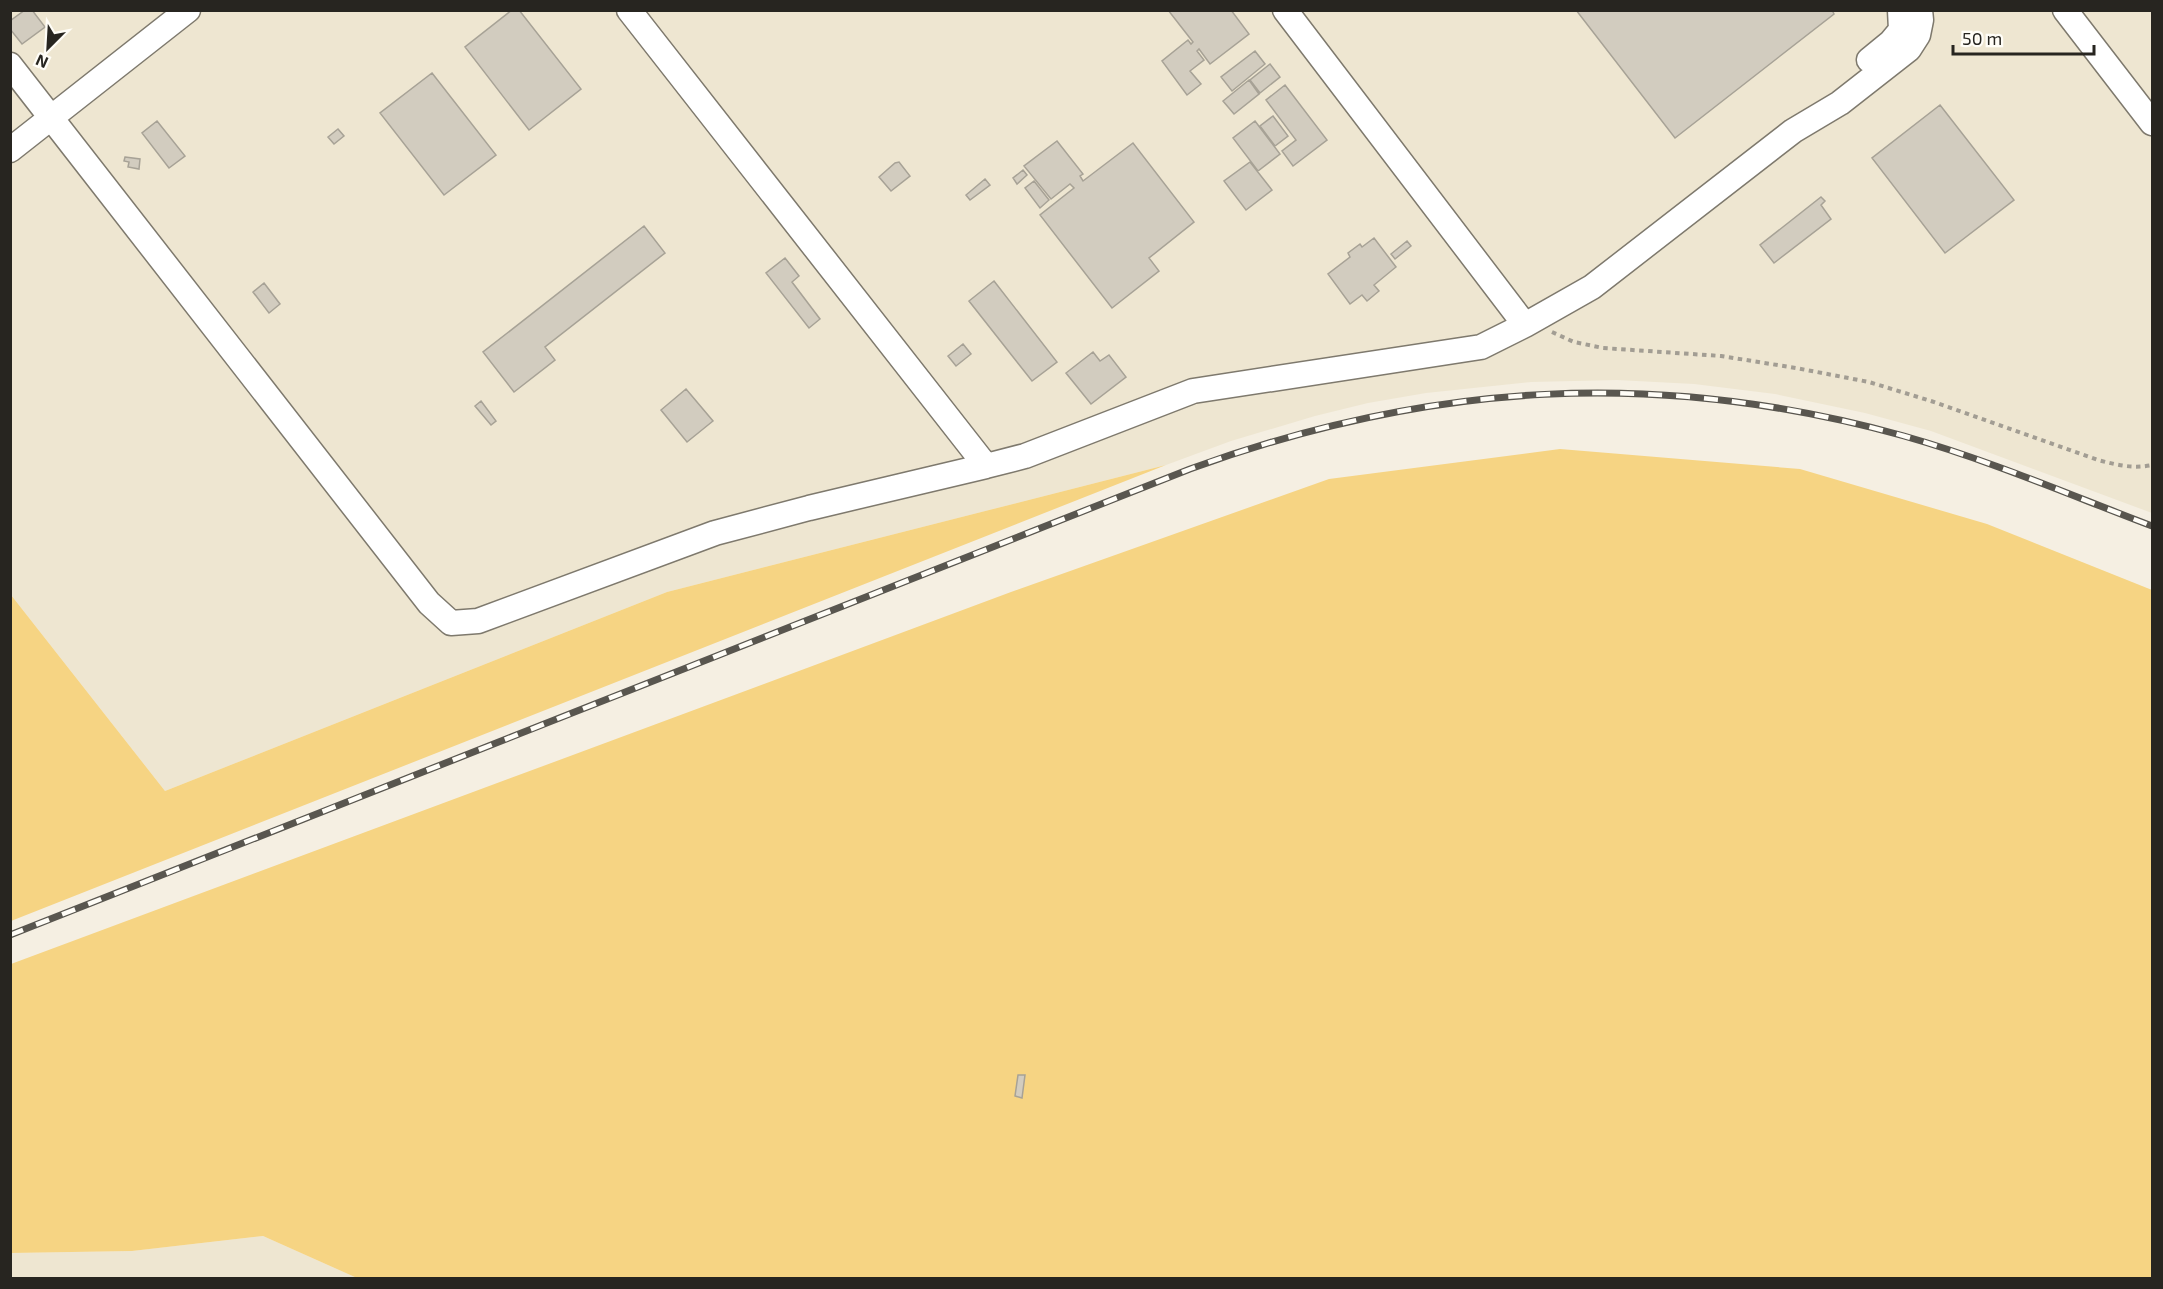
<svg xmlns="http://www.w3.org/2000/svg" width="2163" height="1289" font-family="'Exo 2',sans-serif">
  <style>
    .built { fill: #eee6d1 }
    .green { fill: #f6d483 }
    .building { fill: #d2ccbf; stroke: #a7a296; stroke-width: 1.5 }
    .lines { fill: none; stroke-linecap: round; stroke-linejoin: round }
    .minor-casing { stroke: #7e796d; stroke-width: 27 }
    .path { stroke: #a29d93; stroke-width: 4; stroke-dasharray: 4.5 4.5; stroke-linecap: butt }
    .minor { stroke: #fff; stroke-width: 24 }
    .rail-casing { stroke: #59564f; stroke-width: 7 }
    .rail { stroke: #fffdf7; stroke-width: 4.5; stroke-dasharray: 14; stroke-linecap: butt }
  </style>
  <rect width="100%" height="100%" fill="#f5efe2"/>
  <path class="built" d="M11 11H2152V513L1931 431 1865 413 1775 394 1694 384 1617 380 1531 382 1426 393 1368 403 1315 416 1231 441 1166 465 667 592 165 791 11 595Z
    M263 1236 357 1278H11L10 1253 132 1251Z"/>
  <path class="green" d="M1560 449 1800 469 1987 524 2152 590V1278H357L263 1236 132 1251 11 1253V964L1011 592 1329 479Z
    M1166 465 11 921V595L165 791 667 592Z"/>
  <path class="building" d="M25 10H32L45 27 22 44 10 29V21Z
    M512 10H519L581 89 529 130 465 47Z
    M1168 10H1231L1249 34 1210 64 1199 49 1197 51 1204 60 1190 71 1201 84 1187 95 1162 61 1188 40 1191 44 1193 42Z
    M1576 10H1832L1834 14 1675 138Z
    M1255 51 1265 64 1232 91 1221 77Z
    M1270 64 1280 77 1260 93 1250 80Z
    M432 73 496 155 444 195 380 113Z
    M1249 80 1259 94 1234 114 1223 101Z
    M1285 85 1327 140 1293 166 1282 151 1296 140 1266 100Z
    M1940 105 2014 200 1945 253 1872 158Z
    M1273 116 1288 136 1275 146 1260 126Z
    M157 121 185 156 169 168 142 133Z
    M1255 121 1280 154 1258 171 1233 138Z
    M338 129 344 136 334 144 328 137Z
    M1057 141 1083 174 1080 176 1083 181 1133 143 1194 222 1149 258 1159 271 1112 308 1040 215 1074 188 1070 184 1051 199 1024 166Z
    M125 157 140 159 139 169 128 167 129 162 124 161Z
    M899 162 910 176 891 191 879 177 895 163Z
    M1250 162 1272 190 1246 210 1224 181Z
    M1023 170 1027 175 1017 184 1013 178Z
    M985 179 990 185 970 200 966 195Z
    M1034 181 1049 200 1040 208 1025 188Z
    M1821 197 1825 201 1821 205 1831 219 1774 263 1760 245Z
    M644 226 665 253 545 347 555 360 514 392 483 352Z
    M1374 238 1396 267 1374 285 1379 291 1367 301 1362 295 1350 304 1328 274 1350 257 1348 253 1360 244 1362 247Z
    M1407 241 1411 246 1395 259 1391 254Z
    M785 258 799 276 792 282 820 319 809 328 766 273Z
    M994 281 1057 362 1032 381 969 301Z
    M264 283 280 304 269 313 253 292Z
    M963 344 971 354 956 366 948 356Z
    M1093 352 1100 361 1109 355 1126 377 1091 404 1066 373Z
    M686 389 713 421 687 442 661 410Z
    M481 401 496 421 491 425 475 406Z
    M1018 1075H1025L1022 1098 1015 1096Z"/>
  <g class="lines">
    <defs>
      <path id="minor" d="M2065 10 2152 123
        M1869 60 1891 42 1901 30 1900 10
        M10 65 429 603 451 623 478 621 715 533 809 508 986 466 629 10
        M10 150 188 10
        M1525 325 1592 287 1793 131 1840 103 1909 49 1918 35 1921 20 1920 10
        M986 466 1025 456 1193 391 1481 347 1525 325 1285 10"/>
    </defs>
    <use href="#minor" class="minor-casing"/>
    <path class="path" d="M1552 332 1574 342 1603 348 1721 356 1796 368 1869 382 1931 401 2098 460C2117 465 2133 469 2152 465"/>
    <use href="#minor" class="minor"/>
    <defs>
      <path id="rail" d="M10 935 1190 469C1429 382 1659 368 1904 436 1989 460 2070 495 2152 526"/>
    </defs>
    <use href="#rail" class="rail-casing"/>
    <use href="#rail" class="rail"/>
  </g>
  <rect width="2163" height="1289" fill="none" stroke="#272520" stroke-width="24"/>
  <g transform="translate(48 48) rotate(204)" stroke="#fffdf7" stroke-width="4.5" paint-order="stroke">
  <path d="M0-4.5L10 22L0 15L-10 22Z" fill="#272520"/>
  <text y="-9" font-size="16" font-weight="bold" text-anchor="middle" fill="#272520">N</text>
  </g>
  <path d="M1953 45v9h141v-9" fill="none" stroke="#272520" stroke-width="3"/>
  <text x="1962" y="45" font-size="18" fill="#272520" stroke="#fffdf7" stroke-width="4.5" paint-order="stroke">50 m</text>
</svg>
